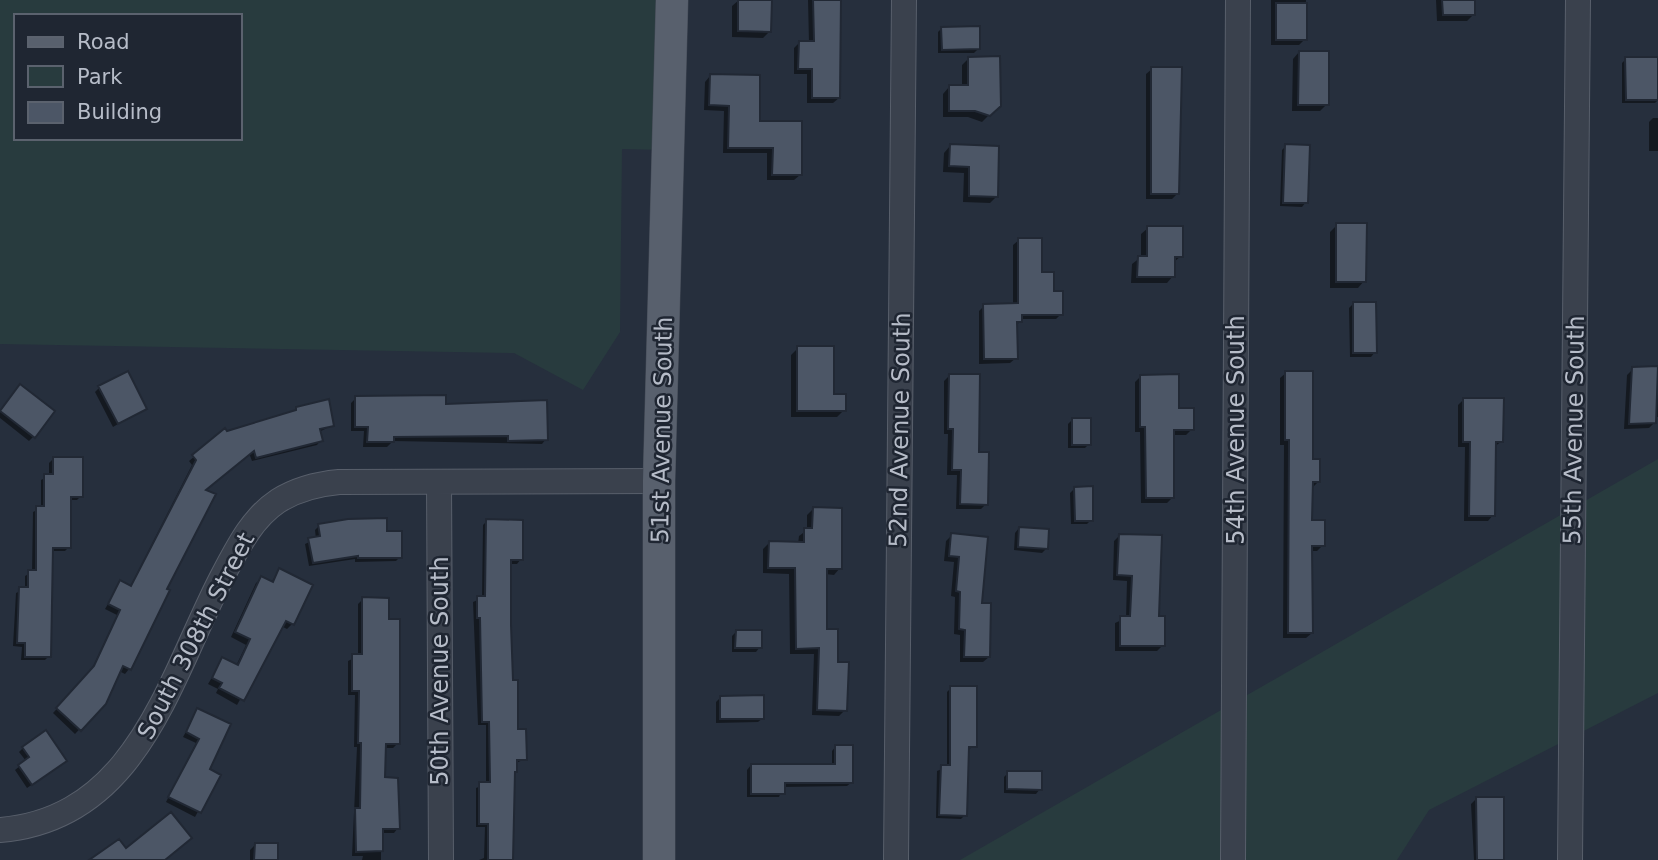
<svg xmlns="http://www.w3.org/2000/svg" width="1658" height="860" font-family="'DejaVu Sans',sans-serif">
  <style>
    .green { fill: #283b3e; fill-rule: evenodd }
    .shadow { fill: #0007 }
    .building { fill: #4c5666; stroke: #212834; stroke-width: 2 }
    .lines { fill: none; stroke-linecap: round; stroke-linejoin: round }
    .minor-casing { stroke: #585f6b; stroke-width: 26 }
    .major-casing { stroke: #434a56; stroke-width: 33 }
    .minor { stroke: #3a414d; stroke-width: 24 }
    .major { stroke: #58606d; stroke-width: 32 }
    .labels { text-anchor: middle; stroke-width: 5; stroke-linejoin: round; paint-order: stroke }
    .street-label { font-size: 24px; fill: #b6bcc8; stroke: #1f2632 }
  </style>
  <rect width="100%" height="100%" fill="#262f3d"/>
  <path class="green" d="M0 0H672L668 150 622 149 620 332 583 390 514 353 0 344ZM16 16H240V138H16Z
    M1658 459V693L1429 810 1397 860H960Z"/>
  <path class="shadow" d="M739 0H770V31L763 38 732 37V6Z
    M808 0H839V98L833 103H807V74H794V48L799 43H809Z
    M1271 0H1306L1305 39 1299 45H1271Z
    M1436 0H1473L1474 14 1467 21H1437Z
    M942 28 978 49 974 53H938V32Z
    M1299 52 1327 104 1320 111H1292L1293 59Z
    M1658 58V100L1655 103H1622V63L1626 59Z
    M968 59 999 105 982 122 968 117H943V94L949 87H962V65Z
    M1152 69 1178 193 1172 199H1146V74Z
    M710 76 758 122 800 175 794 180H767V153H723L724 111 704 110 705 82Z
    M1653 118H1658V151H1649V122Z
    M950 146 997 196 990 203 963 202 964 173 943 172 944 153Z
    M1286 146 1306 202 1302 207 1280 206 1282 150Z
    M1337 225 1364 281 1358 288H1330V232Z
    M1148 228 1181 256 1174 262 1173 276 1167 283H1131L1132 264 1141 257V234Z
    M1019 240 1061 314 1056 319H1021L1016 327V358L1010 363 979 364V311L984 306 1013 305V245Z
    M1353 304 1375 352 1371 357H1350L1349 308Z
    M798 348 844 410 837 417H791V355Z
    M1658 368V417H1654L1655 422 1649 428 1624 429 1627 375 1633 369Z
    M1286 373 1318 482 1313 487 1310 522 1323 545 1317 551H1310L1312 633 1306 638H1283L1284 445H1280V378Z
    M950 375 977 454 986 504 981 509H956L957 475H947L948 434H944V381Z
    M1141 376 1178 410 1192 429 1186 435H1172L1173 497 1167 503H1141L1140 432H1135V382Z
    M99 388 145 408 113 427 95 392Z
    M16 391 33 437 29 441 0 418V412Z
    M356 398 444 406 546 439 542 444 393 441 387 447H363L364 431H351V403Z
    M1464 399 1502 441 1494 447 1493 515 1488 521H1464L1465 447H1458V405Z
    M297 408 333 425 319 432 321 440 317 445 252 461 249 453 204 490 165 590 168 591 129 669 125 674 119 671 104 703 75 734 53 713 90 673 117 615 105 609 121 582 130 587 192 465 189 461 225 431 292 413Z
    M1072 420 1089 444 1085 448H1068V424Z
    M53 459 81 496 77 500H70L69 547 65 551H51L49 656 45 660H21L22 647 13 646 16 593 25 589V576L32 572 33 512 41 508V480L49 476V463Z
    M1075 488 1091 520 1087 524H1071L1070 493Z
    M813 509 840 568 834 575 825 574V631L845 710 839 716 812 715 814 654H790L789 574 763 573V549L769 543 798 544 799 536 807 530V515Z
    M487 521 521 559 517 564H510L511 682 517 730 525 759 516 763 513 774 512 860H479L484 858 485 827H476V788L486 784V725H478L473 602 482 598 483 525Z
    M319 526 385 533 400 557 396 561 355 562V559L309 566 305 544 316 539 315 530Z
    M1019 528 1046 549 1042 553 1014 550 1015 533Z
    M952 535 980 605 989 657 983 662H960V635L954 634 955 597 951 596 954 562 944 561 946 541Z
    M1119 536 1157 617 1163 645 1157 651H1115V623L1126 618 1127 581 1113 580 1114 541Z
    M279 570 292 624 287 629 281 626 237 705 216 693 218 689 208 684 223 659 236 666 246 645 231 637 256 583 262 578 271 583Z
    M363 599 398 743 393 748H384V779L398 828 394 833H381V860H362L363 856H352L357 747H354L355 695H348V661L358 656V604Z
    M736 632 760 647 756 652H732V636Z
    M951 688 975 746 967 750 965 815 961 819 936 818 937 771 947 767V692Z
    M720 698 763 718 758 722 716 723V702Z
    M198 710 208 770 218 775 195 817 166 802 196 743 183 737Z
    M836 746 852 782 847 786 783 787 779 797H747V770L751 765 832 766V751Z
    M23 748 61 765 27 788 15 770 26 761 19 752Z
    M1008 773 1040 789 1036 794 1004 793V777Z
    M1477 798 1504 860H1474L1471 804Z
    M255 845 276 860H250V850Z"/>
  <path class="building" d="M738 0H772L771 32 738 31Z
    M813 0H841L840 98H812V69H798L799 41H814Z
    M1442 0H1475V15H1443Z
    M1276 3H1307V40H1276Z
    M980 26V49L942 50 941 27Z
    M1299 51H1329V105H1298Z
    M1000 56 1001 106 990 116 975 111H949V85H968V57Z
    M1625 57H1658V100H1626Z
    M1151 67H1182L1179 194H1151Z
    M710 74 760 75V121H802V175H772L773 148H728L729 106 709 105Z
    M950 144 999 146 998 197 969 196V167L949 166Z
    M1285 144 1310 145 1308 203H1283Z
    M1336 223H1367L1366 282H1336Z
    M1147 226H1183V257H1175V277H1137L1138 256H1147Z
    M1018 238H1042V272H1054V291H1063V315H1022V322H1017L1018 359H984L983 304 1018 303Z
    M1353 302H1376L1377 353H1353Z
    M797 346H834V394H846V411H797Z
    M1658 366 1656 423 1629 424 1632 367Z
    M128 371 147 409 118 424 98 386Z
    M1285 371H1313V459H1320V482H1313L1312 520H1325V546H1312L1313 633H1288L1289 440H1285Z
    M949 374H980L979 452H989L988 505 960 504 961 470H952L953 429H948Z
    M1179 374V408H1194V430H1174V498H1146L1145 427H1140V375Z
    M20 384 55 411 35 438 0 411Z
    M446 395V404L547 400 548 440 508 441V436L394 437V442H367L368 427H355V396Z
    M1463 398H1504L1503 442H1496L1495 516H1469L1470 442H1463Z
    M329 399 334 426 320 429 323 441 256 458 254 451 206 490 216 494 167 589 170 590 131 670 123 666 106 704 81 731 56 708 94 666 120 610 108 604 120 580 131 586 196 460 192 455 225 428 227 431 296 410V407Z
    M1072 418H1091V445H1072Z
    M53 457H83V497H71V548H53L51 657H25V643H17L19 587H28V570H36V506H44V474H53Z
    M1093 486V521H1075L1074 487Z
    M813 507 842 508V569H827V629H838V662H849L847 711 817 710 819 648 796 649 795 568H768L769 541 804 542V528H812Z
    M387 518V531H402V558H358V556L313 563 308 538 320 536 318 524 348 519Z
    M486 519 523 520V560H511V625L513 680H518V729H526L527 760H517V772H515L513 860H488V824H479V782H490L489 722H482L480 618H477V596H485Z
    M1019 527 1049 529 1048 549 1018 547Z
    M951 533 988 537 982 603H991L990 657H964L965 630 959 629 960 592 956 591 959 557 949 556Z
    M1119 534 1162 535 1159 616H1165V646H1120V616H1130L1132 576 1117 575Z
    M279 568 313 585 294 625 286 621 244 701 219 688 222 683 212 678 222 657 238 665 250 639 235 632 261 576 273 582Z
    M362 597 389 598V619H400V744H386L385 777 398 778 400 829H383V851L356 852 355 808H360L361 743H358L359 691H352V654H362Z
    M736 630H762V648H735Z
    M950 686H977V747H969L967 816 939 815 941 765H950Z
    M764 695V719H720V696Z
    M197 708 231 724 210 769 221 775 201 813 168 797 199 739 186 732Z
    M46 730 67 761 32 785 18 765 29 757 22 747Z
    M835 745H853V783H785V794H751V764H835Z
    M1007 771H1042V790L1007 789Z
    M1476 797H1504V860H1477Z
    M171 812 192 838 165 860H89L119 839 126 848Z
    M255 843H278V860H254Z"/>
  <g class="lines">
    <defs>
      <path id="minor" d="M439 482 441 860
        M0 830C137 819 169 679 222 577 237 549 251 519 278 501 297 489 317 484 339 482L659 481
        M896 860 904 0
        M1233 860 1238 0
        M1570 860 1578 0"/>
      <path id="major" d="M659 860V481L672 0"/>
    </defs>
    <use href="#minor" class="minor-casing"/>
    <use href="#major" class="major-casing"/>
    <use href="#minor" class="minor"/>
    <use href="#major" class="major"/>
  </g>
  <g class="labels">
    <g class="street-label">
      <text transform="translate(662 430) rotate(-89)" y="8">51st Avenue South</text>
      <text transform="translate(900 430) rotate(-89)" y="8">52nd Avenue South</text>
      <text transform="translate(1236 430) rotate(-90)" y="8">54th Avenue South</text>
      <text transform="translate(1574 430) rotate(-89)" y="8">55th Avenue South</text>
      <text transform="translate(196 636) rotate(-63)" y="8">South 308th Street</text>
      <text transform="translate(440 671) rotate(-90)" y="8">50th Avenue South</text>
    </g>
  </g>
  <rect x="14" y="14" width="228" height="126" fill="#1f2632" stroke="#5b626e" stroke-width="2"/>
  <rect x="28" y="37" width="35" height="10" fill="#58606d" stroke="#5b626e" stroke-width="2"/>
  <text x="77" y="49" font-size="21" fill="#b6bcc8">Road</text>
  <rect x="28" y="66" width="35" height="21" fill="#283b3e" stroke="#5b626e" stroke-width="2"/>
  <text x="77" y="84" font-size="21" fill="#b6bcc8">Park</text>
  <rect x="28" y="102" width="35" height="21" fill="#4c5666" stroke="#5b626e" stroke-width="2"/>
  <text x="77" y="119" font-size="21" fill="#b6bcc8">Building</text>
</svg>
